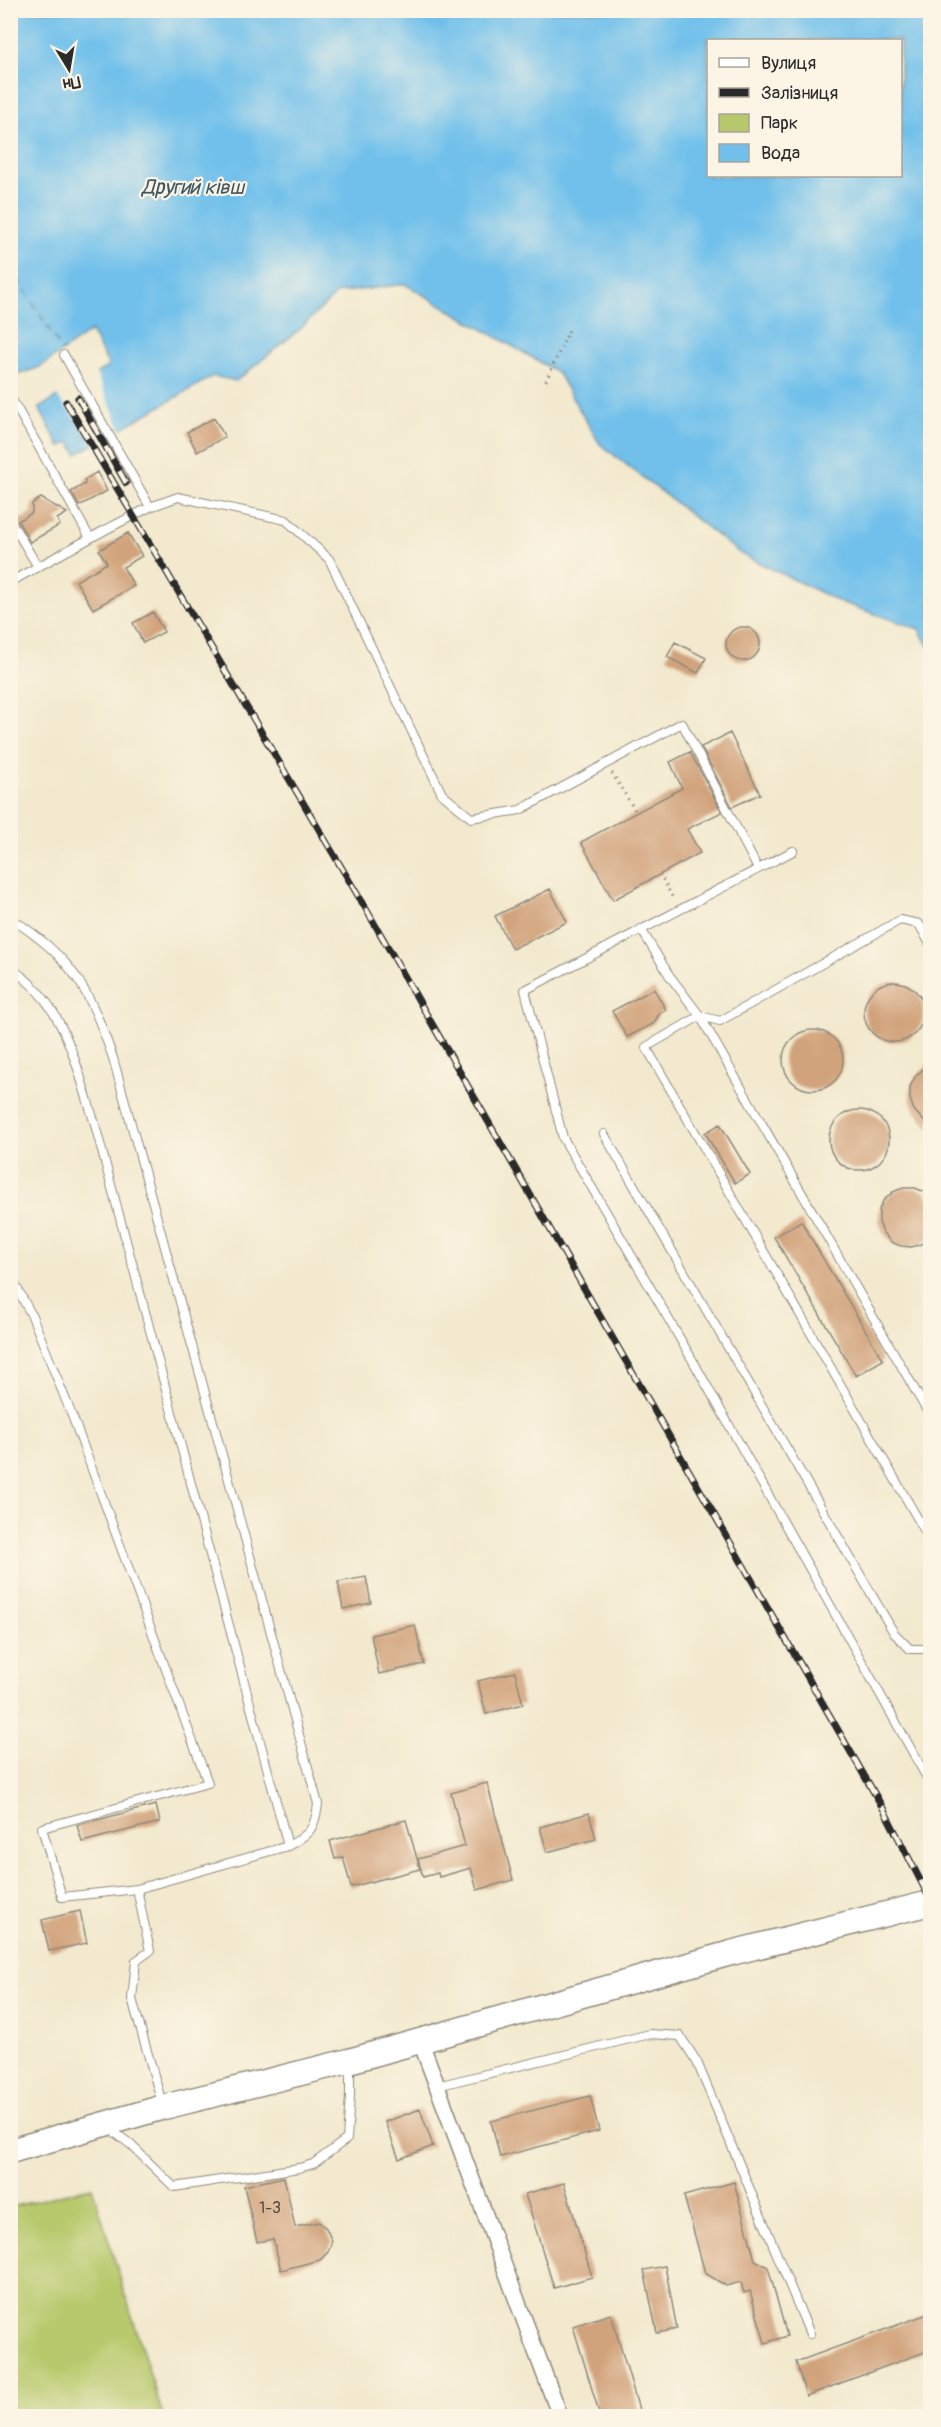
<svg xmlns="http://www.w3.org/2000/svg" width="941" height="2427" font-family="Pangolin,sans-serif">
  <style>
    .green { fill: #b7c96c; stroke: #717a4c; stroke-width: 1.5 }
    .water { fill: #70c0eb; stroke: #4e768b; stroke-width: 1.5; fill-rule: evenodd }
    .pier { fill: #f2e9ce }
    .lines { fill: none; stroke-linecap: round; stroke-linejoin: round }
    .ferry { stroke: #405865; stroke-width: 1.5; stroke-dasharray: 8 6; stroke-linecap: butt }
    .building { fill: #d1a37b }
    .lane-casing { stroke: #8e8a7c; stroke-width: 10 }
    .street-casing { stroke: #8e8a7c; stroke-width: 18 }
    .primary-casing { stroke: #8e8a7c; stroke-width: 27 }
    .path { stroke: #8e8a7c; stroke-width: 3; stroke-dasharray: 1.5 4.5; stroke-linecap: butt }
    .lane { stroke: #fff; stroke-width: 8 }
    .street { stroke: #fff; stroke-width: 15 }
    .primary { stroke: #fff; stroke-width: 24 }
    .rail-casing { stroke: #2b2b2b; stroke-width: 7 }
    .rail { stroke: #fcf5e5; stroke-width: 4.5; stroke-dasharray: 14; stroke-linecap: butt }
    .labels { text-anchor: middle; stroke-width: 4.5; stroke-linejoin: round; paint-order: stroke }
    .number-label { font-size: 16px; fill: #54493f }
    .water-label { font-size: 21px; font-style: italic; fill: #405865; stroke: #fcf5e5 }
  </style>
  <rect width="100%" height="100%" fill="#fcf5e5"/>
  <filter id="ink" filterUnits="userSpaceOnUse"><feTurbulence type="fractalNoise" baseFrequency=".0167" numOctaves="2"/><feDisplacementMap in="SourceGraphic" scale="12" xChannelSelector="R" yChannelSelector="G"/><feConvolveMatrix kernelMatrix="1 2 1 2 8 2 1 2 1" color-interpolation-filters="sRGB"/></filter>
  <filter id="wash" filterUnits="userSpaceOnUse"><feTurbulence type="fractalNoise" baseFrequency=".008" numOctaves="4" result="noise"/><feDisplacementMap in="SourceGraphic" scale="24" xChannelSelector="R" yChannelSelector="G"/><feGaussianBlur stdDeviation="1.35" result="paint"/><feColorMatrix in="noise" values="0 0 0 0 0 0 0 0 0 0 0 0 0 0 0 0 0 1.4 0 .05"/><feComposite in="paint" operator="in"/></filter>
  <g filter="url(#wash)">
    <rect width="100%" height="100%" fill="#f2e9ce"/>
    <path class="green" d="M92 2187 163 2416H11V2207Z"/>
    <path class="water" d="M10 11H930V650L919 629 840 602 741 554 600 444 557 372 405 284 337 293 300 329 236 381 213 376 77 454 70 442 60 447 39 408 109 366 91 331 40 367 14 376 11 370ZM708 40H900V176H708Z"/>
    <path class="pier" d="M95 371 122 432 97 446 56 395Z"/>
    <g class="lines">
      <path class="ferry" d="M10 266 63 352"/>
    </g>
    <g id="blocks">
      <path class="building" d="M214 418 225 437 197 452 187 432Z
        M97 472 107 491 79 506 71 492 85 484 84 480Z
        M41 498 67 513 57 519 60 525 30 542 18 521 32 513V504Z
        M128 533 142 556 123 567 134 586 93 609 76 581 107 563 99 550Z
        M153 612 164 632 143 643 133 623Z
        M726 644a17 17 0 1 1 34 0a17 17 0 1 1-34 0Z
        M675 642 706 658 698 673 667 657Z
        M730 733 760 794 732 807 701 747Z
        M690 752 722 812 687 829 700 853 613 900 581 842 682 788 670 762Z
        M550 889 567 922 512 949 495 916Z
        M864 1012a30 30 0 1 1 60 0a30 30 0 1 1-60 0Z
        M654 989 666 1010 660 1013 653 1024 627 1037 612 1011Z
        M783 1060a30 30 0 1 1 60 0a30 30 0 1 1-60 0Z
        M930 1062V1128L914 1110 910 1099V1087L915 1077Z
        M829 1140a30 30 0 1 1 60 0a30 30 0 1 1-60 0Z
        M720 1124 750 1174 735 1183 705 1133Z
        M903 1188H915L925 1192 930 1198V1237L924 1243 912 1247 901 1246 891 1242 883 1233 879 1222V1210L883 1201 893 1192Z
        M801 1221 883 1360 856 1376 774 1237Z
        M366 1577 371 1603 343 1609 338 1582Z
        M415 1625 424 1664 379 1674 371 1635Z
        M515 1672 523 1704 486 1714 478 1681Z
        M487 1783 513 1880 477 1890 471 1868 439 1877 438 1873 423 1877 418 1859 465 1846 451 1793Z
        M156 1805 160 1822 82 1842 77 1825Z
        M589 1813 596 1839 547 1852 540 1827Z
        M406 1820 420 1869 351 1887 343 1857 335 1859 330 1841Z
        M80 1911 87 1943 49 1951 42 1920Z
        M590 2096 599 2131 500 2157 491 2121Z
        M420 2109 433 2146 399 2159 385 2122Z
        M284 2177 295 2227 319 2222 326 2228 332 2241 328 2252 320 2260 281 2270 273 2239 257 2242 244 2186Z
        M734 2182 755 2260 768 2267 787 2336 765 2343 750 2291 744 2293 741 2282 726 2286 705 2273 684 2196Z
        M564 2183 592 2277 554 2288 525 2194Z
        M665 2266 677 2329 657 2333 644 2270Z
        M930 2313V2350L806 2396 796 2362Z
        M611 2314 640 2413 629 2416H600L573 2326Z"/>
    </g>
  </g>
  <g filter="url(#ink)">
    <use href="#blocks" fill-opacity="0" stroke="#8e8a7c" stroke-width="1.5"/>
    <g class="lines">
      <defs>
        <path id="lane" d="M64 355 150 507
          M10 396 90 538
          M10 520 38 567
          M10 582 107 529 150 507 178 497 286 520 329 559 442 794 471 818 520 810 682 723 758 869
          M793 851 525 990 563 1138 693 1361 930 1783
          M10 918C74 958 89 990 113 1058L318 1804C315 1829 310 1834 288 1846L137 1889 62 1897 42 1828 208 1783 73 1418 32 1316 10 1275
          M641 929 669 975 700 1016 720 1021 900 920 919 924 930 944
          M10 968C64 1001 76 1065 94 1121L288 1846
          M604 1134 894 1633 910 1649H930
          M930 1416 700 1016 646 1047 930 1540
          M137 1889 150 1951 136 1961 132 1999 162 2103
          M437 2086 650 2034 680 2036 697 2062 810 2334
          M109 2128 130 2144 174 2187 299 2168 313 2164 347 2139 350 2096V2065"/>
        <path id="street" d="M420 2040 560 2416"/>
        <path id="primary" d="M10 2151 164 2107 349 2061 731 1953 930 1903"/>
      </defs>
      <use href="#lane" class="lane-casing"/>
      <use href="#street" class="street-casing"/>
      <use href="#primary" class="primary-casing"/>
      <path class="path" d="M546 381 569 330
        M612 773 636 812
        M660 874 674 900"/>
      <use href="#lane" class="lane"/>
      <use href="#street" class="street"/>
      <use href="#primary" class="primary"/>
      <defs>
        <path id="rail" d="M78 398 126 483
          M66 402 366 909 884 1810 930 1899"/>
      </defs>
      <use href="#rail" class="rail-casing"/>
      <use href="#rail" class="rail"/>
    </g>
  </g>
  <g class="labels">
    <g class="number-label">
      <text x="270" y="2213">1-3</text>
    </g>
    <g class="water-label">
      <text x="193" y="194">Другий ківш</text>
    </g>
  </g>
  <rect width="941" height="2427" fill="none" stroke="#fcf5e5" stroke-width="36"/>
  <rect x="707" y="39" width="195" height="138" fill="#fcf5e5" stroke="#a8a49b" stroke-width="1.5"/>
  <rect x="719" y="58" width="30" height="9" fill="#ffffff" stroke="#a8a49b" stroke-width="1.5"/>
  <text x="761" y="69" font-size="18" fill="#2b2b2b">Вулиця</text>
  <rect x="719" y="88" width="30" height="9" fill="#2b2b2b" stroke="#a8a49b" stroke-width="1.5"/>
  <text x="761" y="99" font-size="18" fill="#2b2b2b">Залізниця</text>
  <rect x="719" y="114" width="30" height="18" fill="#b7c96c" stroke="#a8a49b" stroke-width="1.5"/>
  <text x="761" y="129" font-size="18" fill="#2b2b2b">Парк</text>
  <rect x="719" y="144" width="30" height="18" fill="#70c0eb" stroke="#a8a49b" stroke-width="1.5"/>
  <text x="761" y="159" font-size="18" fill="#2b2b2b">Вода</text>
  <g transform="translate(69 69) rotate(169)" stroke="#fcf5e5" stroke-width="4.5" paint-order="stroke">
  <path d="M0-4.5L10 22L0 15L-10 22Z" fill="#2b2b2b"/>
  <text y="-9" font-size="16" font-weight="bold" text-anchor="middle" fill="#2b2b2b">Пн</text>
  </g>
</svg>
